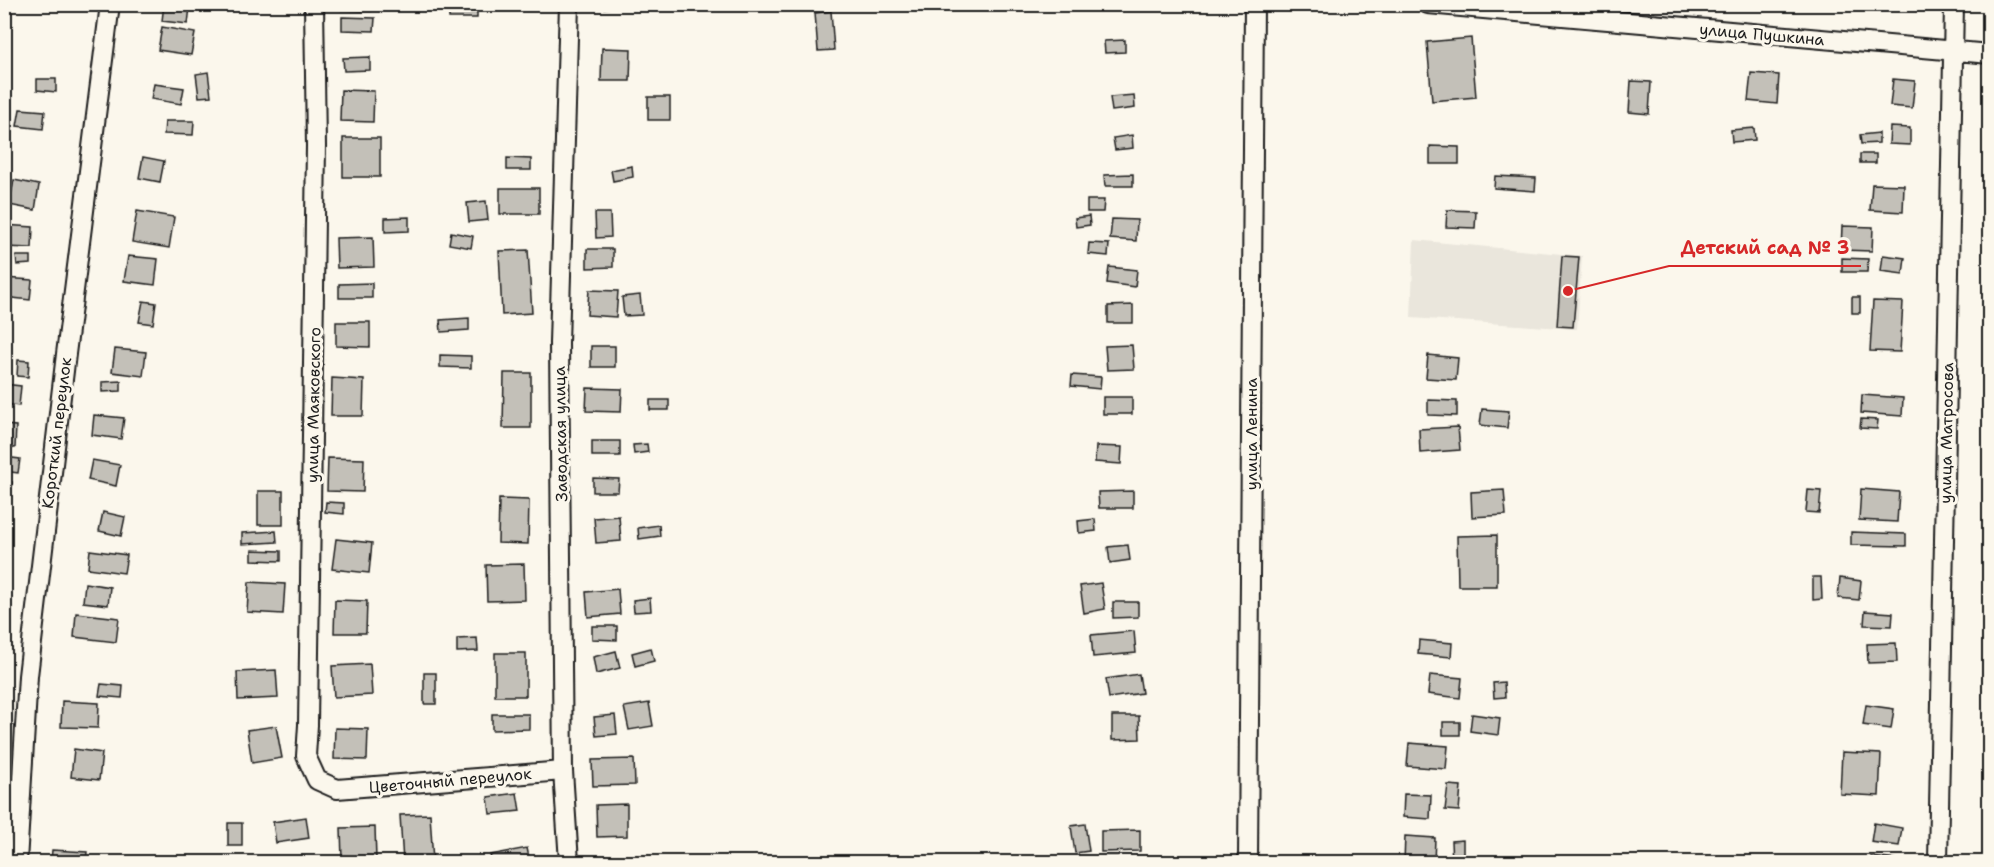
<svg xmlns="http://www.w3.org/2000/svg" width="1994" height="867" font-family="'Shantell Sans',sans-serif">
  <style>
    .built { fill: #eae6dc }
    .building { fill: #c3c0b8; stroke: #1c1c1c; stroke-width: 1.5 }
    .lines { fill: none; stroke-linecap: round; stroke-linejoin: round }
    .street-casing { stroke: #1c1c1c; stroke-width: 22 }
    .street { stroke: #fbf7ec; stroke-width: 18 }
    .labels { text-anchor: middle; stroke-width: 6; stroke-linejoin: round; paint-order: stroke }
    .street-label { font-size: 16px; fill: #1c1c1c; stroke: #fbf7ec }
    .leader { fill: none; stroke: #d62828; stroke-width: 2 }
    .callout-dot { fill: #d62828; stroke: #fbf7ec; stroke-width: 2 }
    .callout-label { font-size: 18px; text-anchor: middle; font-weight: bold; fill: #d62828; stroke: #fbf7ec; stroke-width: 6; stroke-linejoin: round; paint-order: stroke }
  </style>
  <rect width="100%" height="100%" fill="#fbf7ec"/>
  <filter id="ink" filterUnits="userSpaceOnUse"><feTurbulence type="fractalNoise" baseFrequency=".0167" numOctaves="2"/><feDisplacementMap in="SourceGraphic" scale="12" xChannelSelector="R" yChannelSelector="G"/><feConvolveMatrix kernelMatrix="1 2 1 2 8 2 1 2 1" color-interpolation-filters="sRGB"/></filter>
  <g filter="url(#ink)">
    <path class="built" d="M1414 240 1582 256 1577 329 1411 318Z"/>
    <path class="building" d="M164 4 190 7 188 24 162 21Z
      M341 4H371V11L341 10Z
      M449 4H477V18H449Z
      M492 4H515V8L492 10Z
      M601 4H624V6L602 8Z
      M831 11 834 50 818 51 815 13Z
      M342 17 375 18 374 31 342 30Z
      M162 27 195 33 191 55 158 50Z
      M1471 38 1476 97 1432 101 1427 42Z
      M1125 40V52L1105 53 1104 41Z
      M602 48 631 49 630 81H601Z
      M370 57V70L344 71 343 58Z
      M208 72 211 96 199 97 196 74Z
      M1751 73 1779 75 1777 104 1748 101Z
      M37 79H56V92L37 90Z
      M1893 79 1915 81 1912 108 1890 106Z
      M1631 81 1651 82 1649 114 1629 112Z
      M154 84 184 88 181 104 151 99Z
      M341 90 374 91 373 122 340 121Z
      M1134 95 1135 108 1112 111 1110 97Z
      M648 97H670V120H648Z
      M20 109 45 111 43 129 17 126Z
      M165 121H194L193 135 164 134Z
      M1890 127 1910 128V145L1889 144Z
      M1754 128 1755 140 1732 142 1731 130Z
      M1879 133V143L1861 144 1860 135Z
      M1132 135 1133 148 1115 150 1113 138Z
      M343 138H380V177H343Z
      M1430 146 1459 147V164H1430Z
      M1860 154H1876V163H1860Z
      M143 157 164 161 160 182 139 178Z
      M507 158 531 159V170H507Z
      M632 166 633 177 613 181 611 170Z
      M1133 174V186H1105L1104 175Z
      M1495 176 1536 178 1535 191 1494 188Z
      M14 180 39 185 35 210 9 205Z
      M1872 184 1904 185 1903 212 1870 210Z
      M500 188H539V214H500Z
      M1087 200H1104L1103 212H1087Z
      M486 201 488 220 469 222 467 203Z
      M1447 210 1476 211 1475 228 1446 227Z
      M137 211 174 217 169 248 132 242Z
      M595 213H610L611 237 596 238Z
      M1089 216 1090 225 1076 227 1075 218Z
      M409 217V231L385 232V218Z
      M1112 219 1137 220 1136 241 1110 239Z
      M4 225 33 227 32 248 4 247Z
      M1842 226 1873 227 1872 251 1841 250Z
      M451 232 473 236 471 248 449 244Z
      M373 237 374 267 337 268 336 238Z
      M1089 243 1109 244 1108 256 1088 254Z
      M587 249H613V267L587 268Z
      M528 250 532 313 502 315 499 251Z
      M1883 255 1905 258 1903 274 1881 271Z
      M16 256H31V264L17 265Z
      M128 256 158 259 155 285 124 281Z
      M1562 256 1579 257 1573 327 1557 326Z
      M1842 258 1868 259 1867 272H1842Z
      M1109 267 1137 270 1135 287 1107 283Z
      M4 278 32 280 30 300 4 297Z
      M372 283V298H339V284Z
      M589 290 618 291 616 317 587 315Z
      M640 295 642 315 624 316 622 297Z
      M1852 297H1860V313H1852Z
      M143 301 156 303 153 324 139 322Z
      M1873 301 1903 302 1900 352 1870 351Z
      M1133 305V323H1108V306Z
      M469 318V330L441 332 440 320Z
      M336 322H370V347L336 346Z
      M1132 345 1134 369 1107 370 1105 346Z
      M591 346H615V367H591Z
      M115 349 146 352 143 376 112 372Z
      M440 355 471 356V368L440 367Z
      M1428 355 1458 358 1456 380 1426 378Z
      M18 360 29 361 28 377 17 376Z
      M504 373H531V428H503Z
      M1072 375 1101 377 1100 389 1071 386Z
      M332 378 364 380 363 416H331Z
      M121 381V391L102 392V382Z
      M4 384 21 386 19 406 4 404Z
      M587 388 622 389 621 412 586 411Z
      M1862 395 1903 398 1902 416 1861 413Z
      M1103 397H1132V414H1103Z
      M650 400H669V410H650Z
      M1428 400 1457 401V416L1428 415Z
      M1482 409 1509 411 1507 428 1480 425Z
      M94 415 124 418 121 439 92 435Z
      M1861 419 1878 420 1877 429 1860 428Z
      M4 425 16 426 15 448H4Z
      M1458 427 1460 450 1420 453 1419 429Z
      M592 441H620V456H592Z
      M647 444 648 452 634 454 633 445Z
      M1096 446 1122 447 1121 464 1095 462Z
      M4 457 20 459 18 473 4 471Z
      M328 458 364 459 363 492 327 491Z
      M92 460 120 465 116 486 88 480Z
      M593 478 619 479 618 492H593Z
      M4 481 12 482 10 498H4Z
      M1861 489 1899 492 1897 522 1859 520Z
      M1504 490 1506 515 1472 517 1471 492Z
      M1808 490 1821 491 1819 513 1806 512Z
      M258 491H283V525H258Z
      M1133 491V508H1099L1098 492Z
      M499 499 529 500 528 544 498 543Z
      M326 502 344 503V514L325 512Z
      M103 512 125 517 121 536 99 531Z
      M619 516 621 541 596 543 594 518Z
      M1095 519 1096 531 1079 533 1078 521Z
      M659 525 660 536 639 539 638 528Z
      M276 531 277 542 242 544V533Z
      M1851 532 1906 534V546L1851 545Z
      M1497 535V586H1458L1457 536Z
      M336 539 372 543 369 573 332 569Z
      M1128 545 1130 560 1110 563 1108 547Z
      M90 550 127 555 124 573 88 568Z
      M252 550 281 551V561L252 560Z
      M524 564 525 600 487 601 486 565Z
      M1813 577H1821L1822 599 1813 600Z
      M1840 578 1861 581 1859 600 1838 598Z
      M249 582 285 584 283 614 247 612Z
      M85 583 110 587 108 605 83 602Z
      M1101 583 1105 609 1084 613 1080 586Z
      M618 589 620 614 588 617 586 592Z
      M650 598 651 611 634 612 633 600Z
      M335 600 367 601 366 633H334Z
      M1113 602H1138V617L1113 618Z
      M1865 611 1893 613 1892 626 1864 625Z
      M76 613 119 618 116 642 74 637Z
      M592 626H617V640L592 639Z
      M1134 631 1136 653 1093 657 1091 635Z
      M477 638 478 651 457 652V639Z
      M1419 640 1452 643 1451 657 1418 654Z
      M1896 643 1897 662 1868 663 1867 644Z
      M651 648 654 661 635 666 632 653Z
      M616 651 620 668 596 674 593 657Z
      M495 653H526V696H495Z
      M370 664 372 695 334 697 332 666Z
      M276 670 278 698 238 700 237 672Z
      M424 673H436V704H424Z
      M1139 674 1142 693 1109 698 1106 679Z
      M1430 675 1462 678 1460 698 1428 694Z
      M1504 682 1505 697 1494 698 1493 683Z
      M101 684 123 686 122 698 99 696Z
      M62 701 99 703 98 728 61 727Z
      M649 703 653 726 629 730 624 707Z
      M1866 705 1894 709 1891 729 1863 725Z
      M492 714H529V729L492 730Z
      M1472 714 1500 718 1498 735 1470 731Z
      M615 715 617 734 596 736 594 717Z
      M1112 716H1139L1140 739 1112 740Z
      M1443 722H1460V735H1443Z
      M276 726 282 758 252 763 247 730Z
      M1986 726H1990V745H1985Z
      M335 728 368 729 367 760 334 759Z
      M1409 743 1448 746 1446 769 1407 766Z
      M74 749 102 753 99 780 71 777Z
      M1842 752 1881 754 1879 796 1840 794Z
      M634 759 635 785 593 786 592 760Z
      M1985 760H1990V777L1986 778Z
      M1448 785 1461 786 1459 811 1445 810Z
      M517 793 520 811 490 814 488 797Z
      M1404 794 1431 795 1430 819 1403 817Z
      M627 804V836L597 837 596 805Z
      M430 814 433 862H403L400 815Z
      M306 817 309 838 276 843 273 822Z
      M228 823H242V846H228Z
      M1874 823 1902 828 1899 846 1871 842Z
      M1085 824 1089 851 1075 853 1071 826Z
      M375 827 376 859 342 860 341 828Z
      M1140 830V851L1101 852V831Z
      M1405 836 1435 838 1434 862H1404Z
      M1463 840V862H1452L1451 841Z
      M527 848 530 862H492L490 855Z
      M52 850 87 852 86 862H51Z
      M1871 857 1898 860V862H1870Z
      M1096 858H1117V862H1096Z"/>
    <g class="lines">
      <defs>
        <path id="street" d="M314 4 316 146 308 725 306 756 317 780 337 789 563 771
          M1428 4 1990 54
          M17 862 28 676 66 354 110 4
          M569 862 563 771 559 343 569 4
          M1248 862 1254 4
          M1938 862 1954 4"/>
      </defs>
      <use href="#street" class="street-casing"/>
      <use href="#street" class="street"/>
    </g>
  </g>
  <g class="labels">
    <g class="street-label">
      <text transform="translate(1762 34) rotate(5)" y="6">улица Пушкина</text>
      <text transform="translate(313 405) rotate(-89)" y="6">улица Маяковского</text>
      <text transform="translate(56 433) rotate(-83)" y="6">Короткий переулок</text>
      <text transform="translate(1946 433) rotate(-89)" y="6">улица Матросова</text>
      <text transform="translate(560 434) rotate(-91)" y="6">Заводская улица</text>
      <text transform="translate(1251 434) rotate(-90)" y="6">улица Ленина</text>
      <text transform="translate(450 780) rotate(-5)" y="6">Цветочный переулок</text>
    </g>
  </g>
  <path class="leader" d="M1568 291L1669 266H1861"/>
  <circle class="callout-dot" cx="1568" cy="291" r="6"/>
  <g class="callout-label">
    <text x="1765" y="254">Детский сад № 3</text>
  </g>
  <rect width="1994" height="867" fill="none" stroke="#fbf7ec" stroke-width="24"/>
  <rect x="12" y="12" width="1970" height="843" fill="none" stroke="#1c1c1c" stroke-width="2" filter="url(#ink)"/>
</svg>
